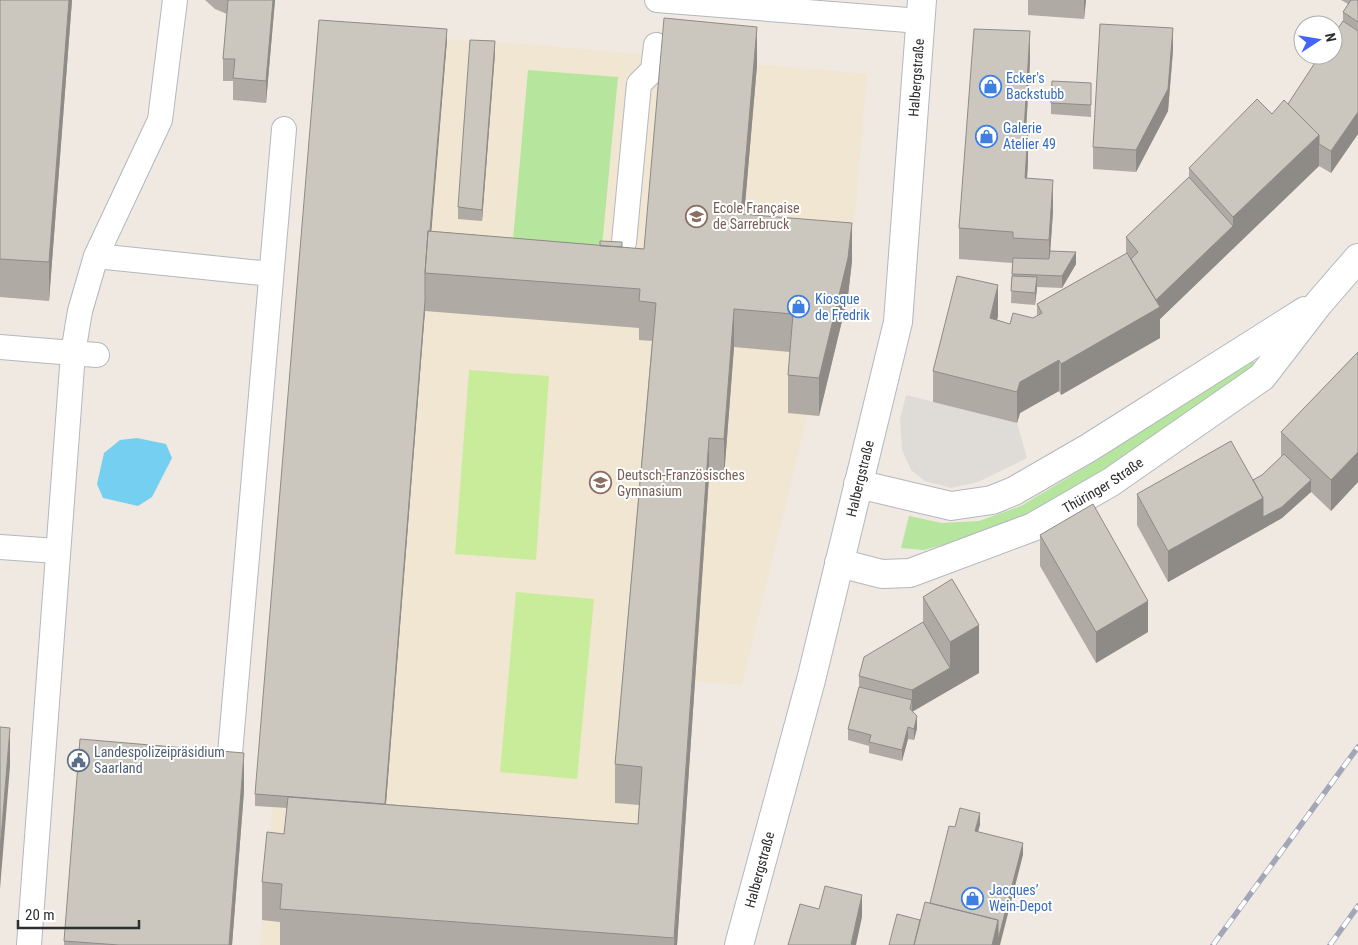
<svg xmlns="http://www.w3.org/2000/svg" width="1358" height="945" font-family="'Roboto Condensed',sans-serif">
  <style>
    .education { fill: #f0e6d1 }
    .green { fill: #b6e59e }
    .pitch { fill: #c9ec9a }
    .plaza { fill: #dfdcd8 }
    .water { fill: #75cff0 }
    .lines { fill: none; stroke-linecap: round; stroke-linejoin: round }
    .lane-casing { stroke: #b4b7c1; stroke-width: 26 }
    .street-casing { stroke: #b4b7c1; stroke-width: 30 }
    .secondary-casing { stroke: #b4b7c1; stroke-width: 30 }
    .lane { stroke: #fff; stroke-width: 24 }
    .street { stroke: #fff; stroke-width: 28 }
    .secondary { stroke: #fff; stroke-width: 28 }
    .rail-casing { stroke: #a3a6b8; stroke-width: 5.5 }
    .rail { stroke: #fff; stroke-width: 4; stroke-dasharray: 11; stroke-linecap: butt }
    .wall { fill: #afaba4; fill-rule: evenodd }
    .shaded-wall { fill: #8e8b86 }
    .building { fill: #cbc7bf; stroke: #8e8b86 }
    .labels { text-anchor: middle; stroke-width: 4; stroke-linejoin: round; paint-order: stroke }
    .street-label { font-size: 14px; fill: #2e2e2e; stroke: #fff }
    .shop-label { font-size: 14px; fill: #366cbe; stroke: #fff; text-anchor: start }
    .education-label { font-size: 14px; fill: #785e54; stroke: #fff; text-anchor: start }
    .service-label { font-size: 14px; fill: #4e5e75; stroke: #fff; text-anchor: start }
  </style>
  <rect width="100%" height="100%" fill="#efe9e1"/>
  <path class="education" d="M447 40 524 44 867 74 848 296 819 416H807L742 685 694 681 676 945H260L272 808 385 816Z"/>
  <path class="green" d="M528 70 618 77 602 246 513 240Z
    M1251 358 1256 365 1104 470 1024 516 950 543 924 550 901 548 909 516 942 523 979 521 1021 506 1099 459Z"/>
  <path class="pitch" d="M469 370 549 376 536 560 455 554Z
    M516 592 594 599 577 779 500 772Z"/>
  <path class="plaza" d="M906 395 1017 423 1027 458 978 482 951 488 925 481 911 470 902 450 900 419Z"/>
  <path class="water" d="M137 438 166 444 172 458 152 497 138 506 103 498 97 484 104 453 120 440Z"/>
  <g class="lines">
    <defs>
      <path id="lane" d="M657 0 920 21
        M624 242 639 84 653 70 656 45
        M96 256 271 274
        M0 347 97 355
        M0 547 57 551
        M229 765 284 129
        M29 945 73 353 80 311 96 256 160 120 175 0"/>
      <g id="street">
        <path d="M858 484 951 506 992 500 1014 491 1090 447 1305 311"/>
        <path id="s1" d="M839 563 882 574 910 573 1033 527 1111 482 1262 377 1319 303 1358 258"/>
      </g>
      <g id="secondary">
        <path id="s2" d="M739 945 811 680 898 322 922 0"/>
      </g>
    </defs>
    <use href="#lane" class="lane-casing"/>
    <use href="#street" class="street-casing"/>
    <use href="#secondary" class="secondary-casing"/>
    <use href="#lane" class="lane"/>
    <use href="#street" class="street"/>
    <use href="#secondary" class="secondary"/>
    <defs>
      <path id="rail" d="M1213 945 1358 747
        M1330 945 1358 906"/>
    </defs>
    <use href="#rail" class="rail-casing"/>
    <use href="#rail" class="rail"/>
  </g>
  <path class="wall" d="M0 0H72L49 301 0 297Z
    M205 0H275L266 103 233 100V81H223V59L227 14 215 9Z
    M1028 0H1086L1084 19 1028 15Z
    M1341 0H1358V134L1331 173 1319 166 1160 319V338L1061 395 1059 391 1020 413 1017 423 933 402V371L998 316 997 320 1010 324 1033 318 1037 316V304L1126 254V237L1189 177V168L1288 104 1343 21V12L1348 4Z
    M447 40 431 231 644 249 757 65 744 214 852 261 848 296 819 416 788 413V375L790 352 734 347 724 477 709 476 677 945H280V922L262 920V882L284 834 287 808 255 806V794ZM425 311 639 328V340L652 341 615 764V803L639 805 638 824 386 804Z
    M1173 50 1168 111 1136 172 1093 169V147Z
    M495 53 482 221 458 219V207Z
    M1030 62 1026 131 1028 162 1027 178 1053 211 1050 251 1076 264 1062 288 1037 287 1035 305 1011 303 1012 263 959 259V228Z
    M1091 94V117L1051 114V103Z
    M1358 352V482L1331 511 1311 492 1282 518 1168 582 1137 525V494L1253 480 1262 475 1281 457V432Z
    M1040 535 1148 632 1096 663 1040 566Z
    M923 597 979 673 912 711 917 728 914 740 908 739 902 761 869 753V746L848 740V729L859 687V676L923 622Z
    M244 791 232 945H64V941Z"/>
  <path class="shaded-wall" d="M69 0H72L49 301V262Z
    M273 0H275L266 103V81Z
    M1084 0H1086L1084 19Z
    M757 27V65L741 252V214Z
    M1173 28V50L1168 111 1136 172V150Z
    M447 29V40L428 273H427Z
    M1030 31V62L1024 162V131Z
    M495 41V53L482 221V210Z
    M1358 112V134L1331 173V151Z
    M1028 131V162L1025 209V178Z
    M1319 135V166L1160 319V338L1061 395V364L1152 304 1233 226V217Z
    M1053 180V211L1049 271V240Z
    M852 223V261L848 296 819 416V378Z
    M1076 252V264L1062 288V276Z
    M1037 277V288L1035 305V293Z
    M998 285V316L990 349V318Z
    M425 301V311L385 816V805Z
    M734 309V347L724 477V439Z
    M1059 360V391L1020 413 1017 423V392L1020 382Z
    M709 438V476L677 945H674Z
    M1358 452V482L1331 511V480Z
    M1311 480V492L1282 518 1263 529V517Z
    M1263 498V529L1168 582V551Z
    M1148 601V632L1096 663V632Z
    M979 625V673L912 712V690L950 668V642Z
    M917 716V728L914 740V729Z
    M908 727V739L902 761V750Z
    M10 728V766L0 889V851Z
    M244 753V791L232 945H229Z
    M980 813V825L975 843V831Z
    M1023 843V855L1000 945H992L998 920Z
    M862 895V917L856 945H851Z"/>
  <path class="building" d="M0 0H69L49 262 0 259Z
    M228 0H273L266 81 233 78 235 59H223Z
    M1351 0H1358V22L1343 12Z
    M664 18 757 27 741 214 852 223 848 258 819 378 788 375 793 314 734 309 724 439 709 438 674 938 280 909 282 884 262 882 267 832 284 834 288 797 638 824 642 767 615 764 656 303 639 301 640 289 425 273 428 231 644 249Z
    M319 20 447 29 430 231H428L425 273V301L385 804 255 794Z
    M1343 21 1358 31V112L1331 151 1319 144V135L1288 104 1320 55H1333V36Z
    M1100 24 1173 28 1168 89 1136 150 1093 147Z
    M974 29 1030 31 1024 131H1028L1025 178 1053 180 1049 240 1013 238V232L959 228Z
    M470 40 495 41 482 210 458 207Z
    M1052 81 1091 83V105L1051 103Z
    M1257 99 1272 114 1284 100 1319 135 1233 217 1189 168Z
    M1189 177 1233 226 1156 300 1131 259 1138 252 1126 237Z
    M600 241 622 242V247L600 246Z
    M1050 251 1076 252 1062 276 1012 274 1013 258 1049 259Z
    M1127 253 1160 307 1061 364 1059 360 1020 382 1017 392 933 371 957 276 998 285 990 318 1010 324 1013 313 1033 318 1042 313 1037 304Z
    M1012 276 1037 277 1035 293 1011 291Z
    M1358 352V452L1331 480 1281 432Z
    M1231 441 1263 498 1168 551 1137 494Z
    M1284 454 1311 480 1282 507 1263 517V498L1253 480 1262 475Z
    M1093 504 1148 601 1096 632 1040 535Z
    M952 579 979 625 950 642 923 597Z
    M923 622 950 668 912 690 859 676 864 657Z
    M859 687 912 700 910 709 917 716 914 729 908 727 902 750 869 742 871 735 848 729Z
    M0 727 10 728 0 851Z
    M80 739 244 753 229 945H119L64 941Z
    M960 808 980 813 975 831 1023 843 998 940V920L930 903 949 826 955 827Z
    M825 886 862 895 851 944 853 945H788L800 904 819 909Z
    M925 902 998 920 992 945H914Z
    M897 914 920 920 914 945H889Z"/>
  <defs>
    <symbol id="shop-ring" viewBox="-11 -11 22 22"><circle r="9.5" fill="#fff" stroke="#3f7fe0" stroke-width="1.5"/><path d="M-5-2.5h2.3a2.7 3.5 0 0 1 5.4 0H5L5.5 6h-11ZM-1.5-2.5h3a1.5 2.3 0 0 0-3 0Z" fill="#3f7fe0"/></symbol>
    <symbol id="school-ring" viewBox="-11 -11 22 22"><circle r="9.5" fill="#fff" stroke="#8d6e63" stroke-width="1.5"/><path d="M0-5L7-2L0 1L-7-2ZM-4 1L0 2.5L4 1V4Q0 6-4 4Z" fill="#8d6e63"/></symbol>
    <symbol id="civic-ring" viewBox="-11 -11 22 22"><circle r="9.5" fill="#fff" stroke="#5c6f8a" stroke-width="1.5"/><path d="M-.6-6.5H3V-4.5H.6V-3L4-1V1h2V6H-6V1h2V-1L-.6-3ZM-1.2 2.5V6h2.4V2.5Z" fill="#5c6f8a"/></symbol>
  </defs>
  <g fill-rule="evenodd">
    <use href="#shop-ring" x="978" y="74" width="25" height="25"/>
    <use href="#shop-ring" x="974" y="124" width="25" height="25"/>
    <use href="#school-ring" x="684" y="204" width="25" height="25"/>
    <use href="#shop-ring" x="786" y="294" width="25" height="25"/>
    <use href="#school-ring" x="588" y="470" width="25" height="25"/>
    <use href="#civic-ring" x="66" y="748" width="25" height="25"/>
    <use href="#shop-ring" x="960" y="886" width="25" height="25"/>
  </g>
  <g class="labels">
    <g class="street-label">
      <text dy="5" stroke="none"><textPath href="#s2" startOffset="888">Halbergstraße</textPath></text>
      <text dy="5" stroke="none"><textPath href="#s2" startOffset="482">Halbergstraße</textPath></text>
      <text dy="5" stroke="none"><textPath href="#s1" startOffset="285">Thüringer Straße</textPath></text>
      <text dy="5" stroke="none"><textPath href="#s2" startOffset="78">Halbergstraße</textPath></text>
    </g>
    <g class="shop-label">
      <text x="1006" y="83">Ecker's<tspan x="1006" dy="16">Backstubb</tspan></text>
      <text x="1003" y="133">Galerie<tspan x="1003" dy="16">Atelier 49</tspan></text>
      <text x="815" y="304">Kiosque<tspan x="815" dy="16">de Fredrik</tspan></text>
      <text x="989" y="895">Jacques’<tspan x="989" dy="16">Wein-Depot</tspan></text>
    </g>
    <g class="education-label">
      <text x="713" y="213">Ecole Française<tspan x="713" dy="16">de Sarrebruck</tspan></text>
      <text x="617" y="480">Deutsch-Französisches<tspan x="617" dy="16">Gymnasium</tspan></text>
    </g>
    <g class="service-label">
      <text x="94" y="757">Landespolizeipräsidium<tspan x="94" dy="16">Saarland</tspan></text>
    </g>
  </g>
  <g transform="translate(1318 40) rotate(78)"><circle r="24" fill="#ffffff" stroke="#ababab"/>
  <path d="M0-4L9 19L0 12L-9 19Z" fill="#4264fb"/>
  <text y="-8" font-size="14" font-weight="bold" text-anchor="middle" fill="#2e2e2e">N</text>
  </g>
  <path d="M18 920v8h121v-8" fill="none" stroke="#2e2e2e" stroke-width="2.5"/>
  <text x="25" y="920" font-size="15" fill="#2e2e2e" stroke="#ffffff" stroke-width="4" paint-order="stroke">20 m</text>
</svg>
